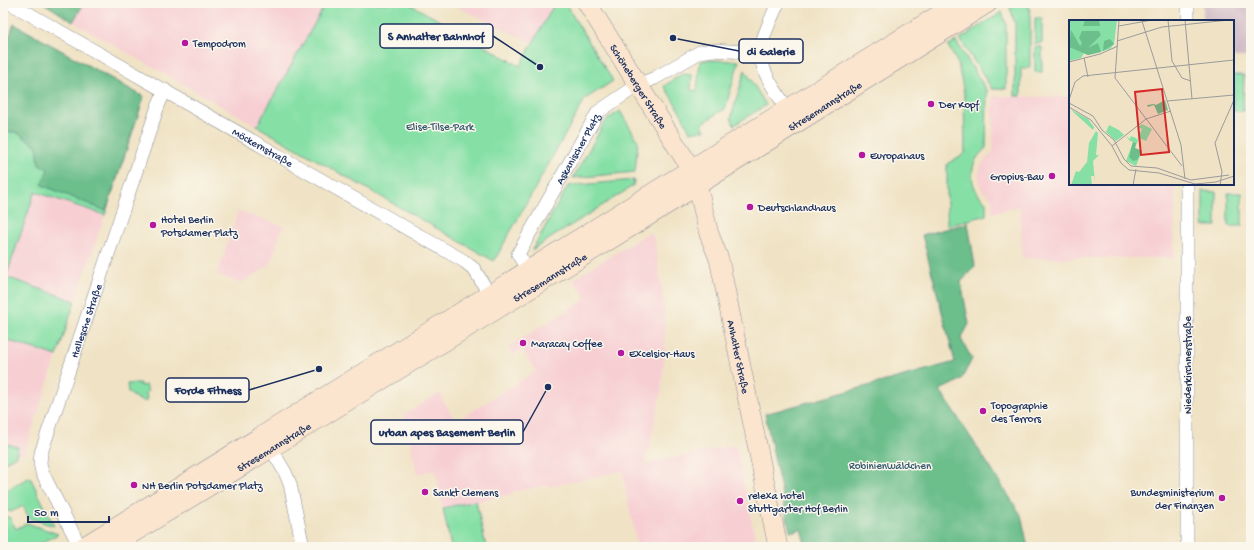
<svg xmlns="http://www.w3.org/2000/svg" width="1254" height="550" font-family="'Gochi Hand',sans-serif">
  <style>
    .built { fill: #f7cfd3 }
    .industrial { fill: #d2bdc7 }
    .green { fill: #86e0a6; stroke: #508882 }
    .forest { fill: #6cbe8b; stroke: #447674 }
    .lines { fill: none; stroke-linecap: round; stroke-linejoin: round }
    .street-casing { stroke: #868992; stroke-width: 14 }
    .secondary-casing { stroke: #868992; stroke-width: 20 }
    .street { stroke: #fff; stroke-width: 13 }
    .secondary { stroke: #fbe5cf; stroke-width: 19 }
    .poi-dot { fill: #b5179e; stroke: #fbf7ec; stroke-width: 1.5 }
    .labels { text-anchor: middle; stroke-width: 3; stroke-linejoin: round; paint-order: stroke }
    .poi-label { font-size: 11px; fill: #1b2f5e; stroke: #fbf7ec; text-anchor: start }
    .street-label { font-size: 11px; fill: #1b2f5e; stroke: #fbf7ec }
    .park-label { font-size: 11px; fill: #365b70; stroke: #fbf7ec }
    .inset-road { fill: none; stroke: #9b9b9c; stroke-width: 1 }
    .view { fill: #d62828; fill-opacity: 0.15; stroke: #d62828; stroke-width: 2 }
    .inset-edge { fill: none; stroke: #1b2f5e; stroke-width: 2 }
    .leader { fill: none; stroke: #1b2f5e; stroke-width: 1.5 }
    .callout-dot { fill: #1b2f5e; stroke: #fbf7ec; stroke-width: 1.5 }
    .callout { fill: #fbf7ec; stroke: #1b2f5e; stroke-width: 1.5 }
    .callout-label { font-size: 12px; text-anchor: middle; font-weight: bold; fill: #1b2f5e }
  </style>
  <rect width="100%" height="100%" fill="#fbf7ec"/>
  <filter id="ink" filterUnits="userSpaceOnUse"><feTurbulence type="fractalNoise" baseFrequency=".025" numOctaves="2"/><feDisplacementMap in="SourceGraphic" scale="8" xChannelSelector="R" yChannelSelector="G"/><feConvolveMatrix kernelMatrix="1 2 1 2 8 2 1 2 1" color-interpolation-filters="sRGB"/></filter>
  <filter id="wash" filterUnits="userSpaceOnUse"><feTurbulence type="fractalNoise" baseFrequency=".012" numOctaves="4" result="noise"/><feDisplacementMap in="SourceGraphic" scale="16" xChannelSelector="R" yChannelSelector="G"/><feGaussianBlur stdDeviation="0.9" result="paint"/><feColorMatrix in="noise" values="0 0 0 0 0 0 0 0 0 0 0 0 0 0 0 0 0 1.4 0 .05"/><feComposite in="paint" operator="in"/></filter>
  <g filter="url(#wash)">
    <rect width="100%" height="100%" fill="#f0e3c5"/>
    <path class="built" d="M84 3H326L257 126 73 22Z
      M449 3H555L533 43Z
      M993 96 1070 97V184H1175L1174 258H1022L1020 206 992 213V199L982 190 979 183V173L982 163 993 152Z
      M34 192 105 215 75 301 6 277Z
      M238 211 283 226 269 266 241 283 217 275Z
      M650 232 654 238 664 306 665 352 661 393 649 448 644 464 736 445 756 543 737 547H637L622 471 548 487V485L512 492V494L443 508 435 470 417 474 404 415 439 393 443 398 442 399 456 421 536 371 522 349 513 355 508 347 586 299 573 279Z
      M3 339 57 356 24 454 19 453 17 458 3 465Z"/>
    <path class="industrial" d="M1203 3H1251V38H1249V57H1233V21H1203Z"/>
    <path class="green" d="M326 3H408L520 66 555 3H565L613 81 585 99 494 261 257 126Z
      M1017 3H1026L1030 10V68H1021V96H1015V24L1010 7Z
      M1002 12 1006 24V89H992L960 39Z
      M1035 18H1042V43L1035 44Z
      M14 24 144 97 105 215 35 192 6 277 75 301 57 356 3 339V56Z
      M956 41 987 91 986 148C983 151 979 154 977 158 968 172 972 192 986 202V215L947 226V164L965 153 964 93 958 64 948 46Z
      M1035 47H1042V72H1035Z
      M705 60 739 61 725 109C716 113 710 119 702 124L705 130 690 132C684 116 673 100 664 86L682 74 692 75 691 90 697 91 700 62Z
      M745 70 766 105 734 125 731 118Z
      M1233 75H1244L1243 111H1233Z
      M620 111 638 141 635 172 573 178 603 125 608 119Z
      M634 180 633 186 532 250 568 186Z
      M1203 191 1216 192V226H1203Z
      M1228 193H1242V226H1228Z
      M140 383V386L146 385 148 391 146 392 147 401C139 402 134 397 128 392L127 384Z
      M3 443 18 447 16 456 3 463Z
      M30 477 54 526 29 518 23 506 11 512 3 509V492Z
      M476 501 486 547H451L443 508Z
      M3 515 10 518 16 529 27 523 58 534 34 547H7L3 539Z"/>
    <path class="forest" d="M44 3H84L73 22Z
      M14 24 144 97 106 211 42 185 48 169 39 164 37 146 16 132H3V56Z
      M968 223 975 266 961 282 969 324 961 339 972 359 961 380 940 390 1021 515 1028 547H806L801 529 790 532 765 414 955 362 922 235Z"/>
  </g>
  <g filter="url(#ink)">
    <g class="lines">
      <defs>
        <g id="street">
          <path id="s1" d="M10 3 464 261 474 269 494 302"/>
          <path d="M778 3C772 17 764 32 761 47 757 70 780 96 791 115"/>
          <path d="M1188 21V3"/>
          <path d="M1187 184V547"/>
          <path id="s2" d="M532 277 518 254 598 112 638 85 655 78 700 52 712 50 761 53"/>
          <path d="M267 442 285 472 290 484 303 547"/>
          <path id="s3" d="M80 547 42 472 40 463 41 453 158 106 165 90"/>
        </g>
        <g id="secondary">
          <path id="s4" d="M587 3 686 161 697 184 709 234 719 259 778 547"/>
          <path d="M83 547 958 3"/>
          <path id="s5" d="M110 547 634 225C752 151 870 77 988 3"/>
        </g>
      </defs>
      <use href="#street" class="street-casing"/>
      <use href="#secondary" class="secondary-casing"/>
      <use href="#street" class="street"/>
      <use href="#secondary" class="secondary"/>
    </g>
  </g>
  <g class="poi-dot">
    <circle cx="185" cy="43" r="4"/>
    <circle cx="931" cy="104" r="4"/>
    <circle cx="862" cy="155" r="4"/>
    <circle cx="1052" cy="176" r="4"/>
    <circle cx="750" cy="207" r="4"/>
    <circle cx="153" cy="225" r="4"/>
    <circle cx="523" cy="343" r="4"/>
    <circle cx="621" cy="353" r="4"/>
    <circle cx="983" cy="411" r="4"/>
    <circle cx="134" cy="485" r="4"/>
    <circle cx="425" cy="492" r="4"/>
    <circle cx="1222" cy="498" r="4"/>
    <circle cx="740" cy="501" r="4"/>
  </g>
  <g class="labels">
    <g class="poi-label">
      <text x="193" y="47">Tempodrom</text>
      <text x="939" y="108">Der Kopf</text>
      <text x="870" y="159">Europahaus</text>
      <text x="1044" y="180" text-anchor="end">Gropius-Bau</text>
      <text x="758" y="211">Deutschlandhaus</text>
      <text x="161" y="223">Hotel Berlin<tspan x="161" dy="13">Potsdamer Platz</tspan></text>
      <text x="531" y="347">Maracay Coffee</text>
      <text x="629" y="357">Excelsior-Haus</text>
      <text x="991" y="409">Topographie<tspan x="991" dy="13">des Terrors</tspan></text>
      <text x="142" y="489">NH Berlin Potsdamer Platz</text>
      <text x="433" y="496">Sankt Clemens</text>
      <text x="1214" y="496" text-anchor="end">Bundesministerium<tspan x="1214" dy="13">der Finanzen</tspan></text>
      <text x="748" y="499">relexa hotel<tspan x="748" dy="13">Stuttgarter Hof Berlin</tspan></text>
    </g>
    <g class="street-label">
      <text dy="4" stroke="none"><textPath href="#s4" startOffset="98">Schöneberger Straße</textPath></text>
      <text dy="4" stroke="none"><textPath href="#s5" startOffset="840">Stresemannstraße</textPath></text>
      <text dy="4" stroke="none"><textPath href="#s1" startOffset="291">Möckernstraße</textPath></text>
      <text dy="4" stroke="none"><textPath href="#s2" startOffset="148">Askanischer Platz</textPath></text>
      <text dy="4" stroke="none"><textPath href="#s5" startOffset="516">Stresemannstraße</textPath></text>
      <text dy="4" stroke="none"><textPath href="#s3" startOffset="243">Hallesche Straße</textPath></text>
      <text dy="4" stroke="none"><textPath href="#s4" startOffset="390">Anhalter Straße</textPath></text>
      <text transform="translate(1187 365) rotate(-90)" y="4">Niederkirchnerstraße</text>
      <text dy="4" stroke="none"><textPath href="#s5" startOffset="192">Stresemannstraße</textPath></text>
    </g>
    <g class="park-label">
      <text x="440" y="130">Elise-Tilse-Park</text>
      <text x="890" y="469">Robinienwäldchen</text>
    </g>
  </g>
  <g transform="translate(1069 20)">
    <rect width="165" height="165" fill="#f0e3c5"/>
    <path d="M0 0H48L45 24 41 29 19 35 15 33 12 38 0 41ZM1 89 19 99 25 107 24 110ZM73 104 83 109 77 121 70 118 66 128 73 131 67 146 57 141 64 122 61 121 57 116 61 119 62 116 67 118 68 120 73 109 69 107ZM40 105 50 110 55 115 47 121 37 112ZM27 111 29 113 27 135H30L24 141 26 162 25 156H22L23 165H2L7 151 10 152 18 142 20 123Z" fill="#86e0a6"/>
    <path d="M16 0H30L31 6H14ZM2 10 11 26 13 23 10 18 13 11H30L32 15 19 28 29 23 32 32 19 35 0 27ZM41 19 45 24 34 31 35 21ZM96 80 99 90 89 94 85 85 79 87 78 85 85 84 87 85ZM64 122 67 123 66 128 73 131 68 140 64 141 60 137Z" fill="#6cbe8b"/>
    <path class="inset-road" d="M50 0 46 58 113 146M99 0 103 41 113 58 122 61M116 0 123 79M73 1 112 125 116 159M50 6 83 0M93 7 160 0M48 21 93 7M15 38 19 57M0 42 31 34 49 26M0 80 6 62 14 56 165 40M98 81 165 75M0 83 24 96 33 110 45 120 55 139 62 146 88 148 122 160 160 155M0 87 22 100 43 126 52 143 60 150 90 153 126 164 147 162 165 156M43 126 77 99 102 91M64 165 67 149M151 165 153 152 146 123 165 80"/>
    <path class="view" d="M93 69 100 132 72 135 66 72Z"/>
    <rect width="165" height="165" class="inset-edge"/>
  </g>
  <path class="leader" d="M540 67L493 36M673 38L739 51M319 369L249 390M548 387L523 432"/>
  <g class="callout-dot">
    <circle cx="540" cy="67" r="4"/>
    <circle cx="673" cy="38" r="4"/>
    <circle cx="319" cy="369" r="4"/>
    <circle cx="548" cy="387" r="4"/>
  </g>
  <g class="callout">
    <rect x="380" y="24" width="113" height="24" rx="4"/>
    <rect x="739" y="39" width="64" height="24" rx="4"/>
    <rect x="166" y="378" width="83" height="24" rx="4"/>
    <rect x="371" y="420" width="152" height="24" rx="4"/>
  </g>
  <g class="callout-label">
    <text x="436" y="40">S Anhalter Bahnhof</text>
    <text x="771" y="55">di Galerie</text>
    <text x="208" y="394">Forde Fitness</text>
    <text x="447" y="436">urban apes Basement Berlin</text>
  </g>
  <rect width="1254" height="550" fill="none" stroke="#fbf7ec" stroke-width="16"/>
  <path d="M28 516v6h81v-6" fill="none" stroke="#1b2f5e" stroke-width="2"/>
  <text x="34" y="516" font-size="12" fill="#1b2f5e" stroke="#fbf7ec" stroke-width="3" paint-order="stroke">50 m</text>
</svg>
